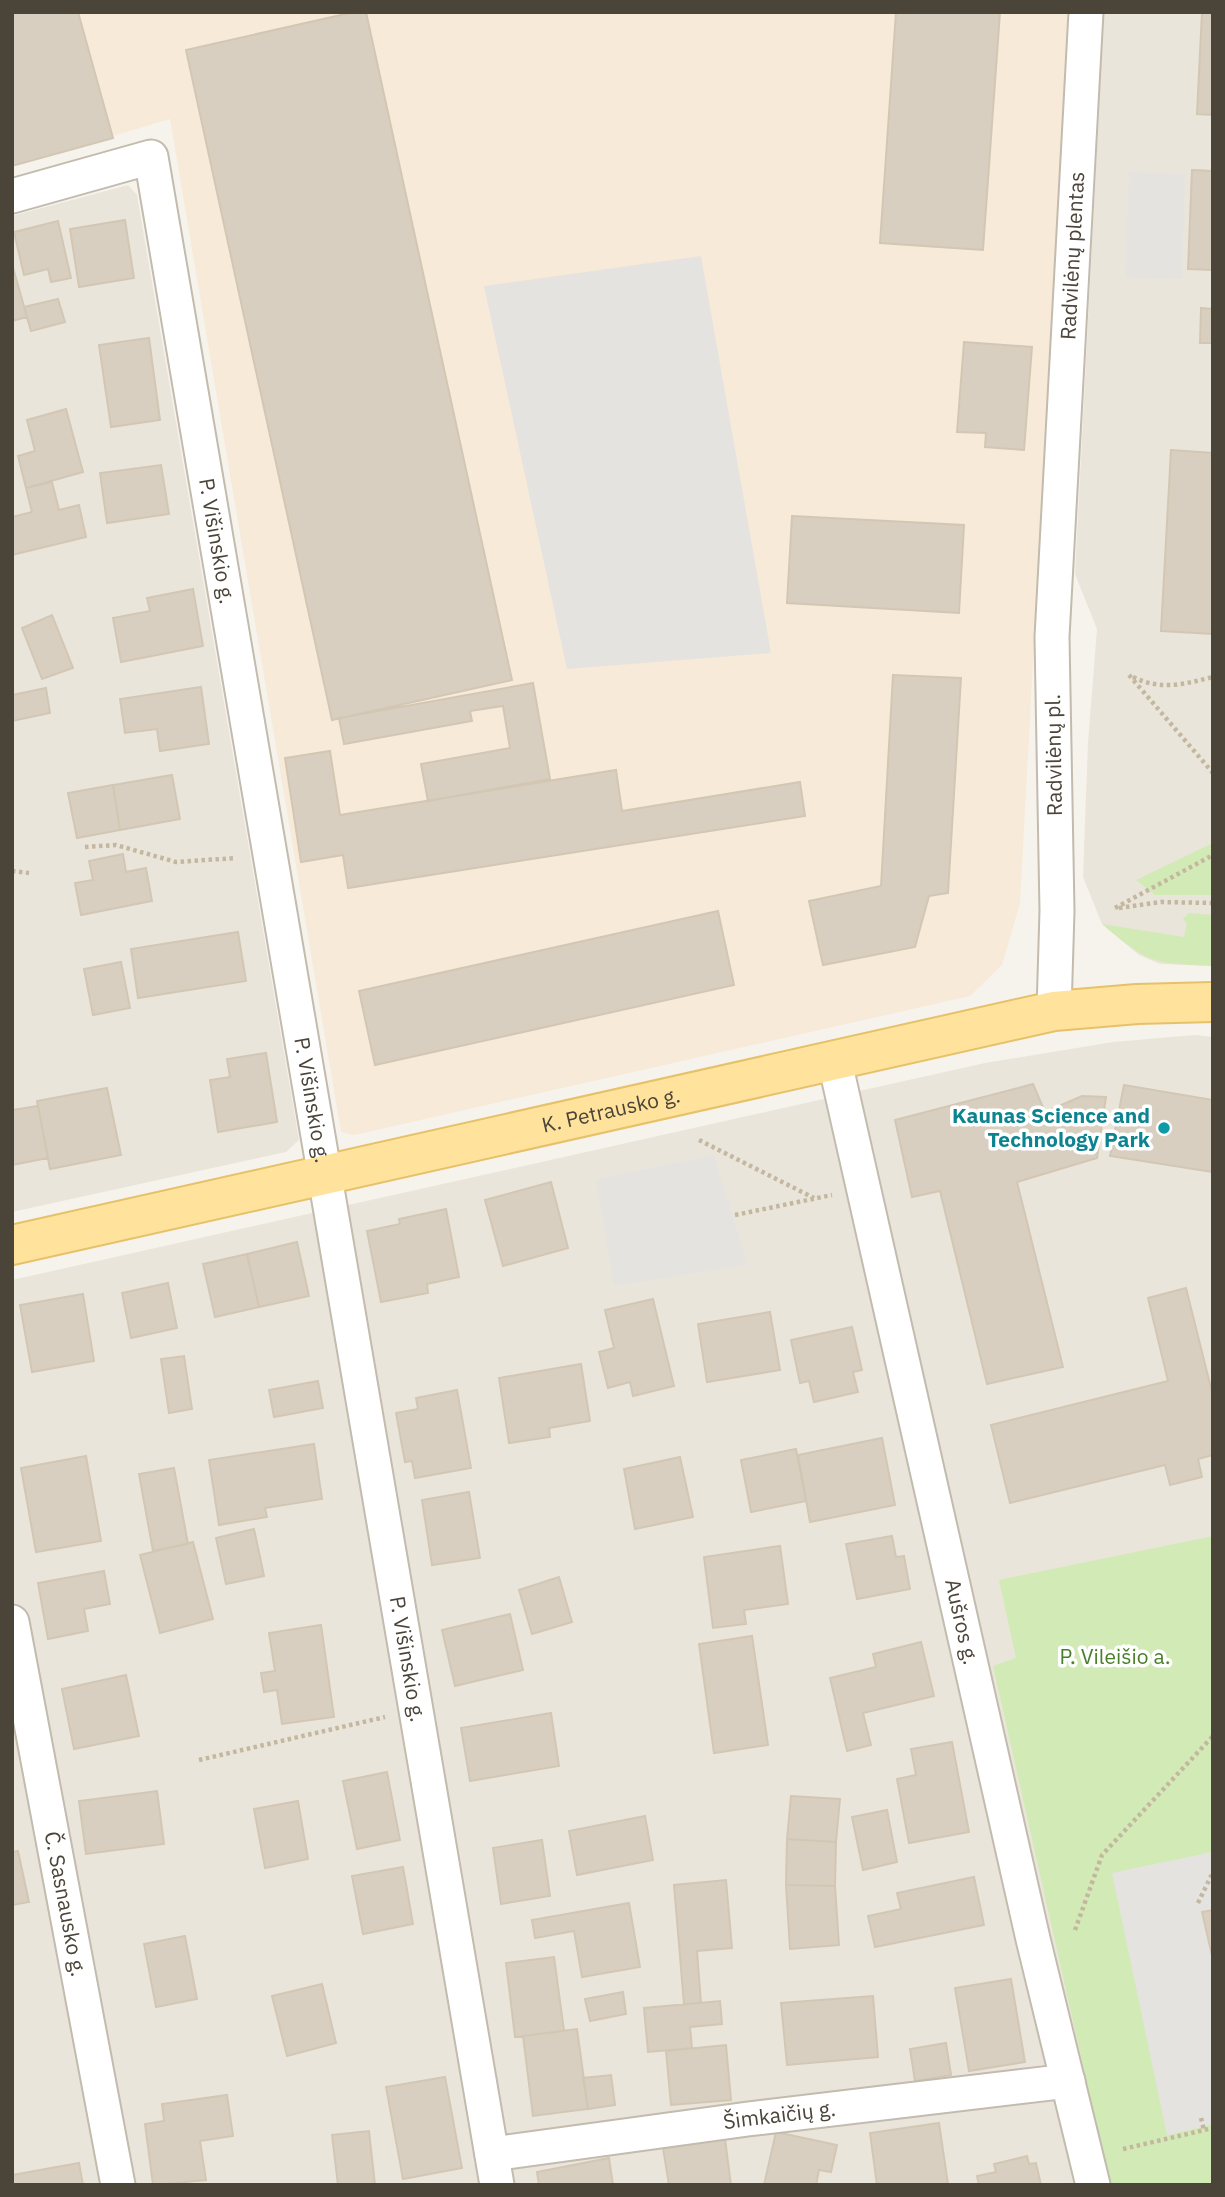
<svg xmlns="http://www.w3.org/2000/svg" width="1225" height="2197" font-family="'IBM Plex Sans',sans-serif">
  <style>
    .residential { fill: #eae5da }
    .commercial { fill: #f7ead8 }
    .green { fill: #d2eab5 }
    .parking { fill: #e5e3e0 }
    .building { fill: #d8cfc1; stroke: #d3c7b4; stroke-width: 2 }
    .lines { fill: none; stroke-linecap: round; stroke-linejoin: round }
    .minor-casing { stroke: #c2bbae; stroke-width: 37 }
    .primary-casing { stroke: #e6c16a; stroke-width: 42 }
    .path { stroke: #c4b79f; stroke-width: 4.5; stroke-dasharray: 3.5 3.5; stroke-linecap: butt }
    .minor { stroke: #fff; stroke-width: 33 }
    .primary { stroke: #ffe39c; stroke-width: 38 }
    .culture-dot { fill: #0f9aa8; stroke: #fff; stroke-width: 2.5 }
    .labels { text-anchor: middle; stroke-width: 7; stroke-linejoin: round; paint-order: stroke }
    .street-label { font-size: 21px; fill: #4b4439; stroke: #fff }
    .culture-label { font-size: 21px; font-weight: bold; fill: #0d838f; stroke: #fff; text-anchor: end }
    .park-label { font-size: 21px; fill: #4a7f2a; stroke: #fff }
  </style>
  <rect width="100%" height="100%" fill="#f6f3ec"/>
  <path class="residential" d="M1104 12H1213V966L1160 964 1139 955 1102 924 1083 877 1088 742 1097 629 1075 574Z
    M128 185 137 195 299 1140 286 1152 12 1212V216Z
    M1195 1035 1213 1037V2185H12V1280L985 1063 1113 1042Z"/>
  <path class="commercial" d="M12 12H1068L1020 903 1002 965 970 996 354 1135 341 1132 170 119 12 166Z"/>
  <path class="green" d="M1213 843V895H1155L1136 880Z
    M1189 913 1213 915V966C1151 963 1149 964 1102 924L1184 937 1187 924 1183 919Z
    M1213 1536V1852L1113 1873 1168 2135 1213 2124V2185H1110L993 1666 1016 1658 999 1580Z"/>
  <path class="parking" d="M1129 172 1185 174 1182 279 1125 278Z
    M701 256 771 653 567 669 484 286Z
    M714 1155 748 1265 614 1286 596 1179Z
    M1213 1852V1910L1202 1913 1213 1960V2124L1167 2135 1112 1873Z"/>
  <path class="building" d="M12 12H78L113 138 12 166Z
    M354 12H366L512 680 332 720 186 50Z
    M896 12H1000L983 250 880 243Z
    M1202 12H1213V115L1197 114Z
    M1192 170 1213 171V270L1188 269Z
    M125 220 134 278 79 287 70 229Z
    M58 221 71 278 51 282 48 269 24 275 14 232Z
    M12 264 27 317 12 321Z
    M58 299 65 322 31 331 24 307Z
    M1201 308 1213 309V343H1200Z
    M149 338 160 420 111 427 99 345Z
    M964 342 1032 347 1024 450 985 447 986 433 957 432Z
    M66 409 83 472 26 488 18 456 35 451 27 420Z
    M1171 450 1213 453V634L1161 631Z
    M161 465 169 514 107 523 100 473Z
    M52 482 59 510 79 505 86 537 12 555V517L32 512 26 488Z
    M792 516 964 525 959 613 787 603Z
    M193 589 203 646 121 662 113 618 150 611 147 598Z
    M52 615 73 668 42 679 22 628Z
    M893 675 961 678 948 893 929 896 915 947 823 965 809 901 881 886Z
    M533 683 550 779 428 801 421 764 510 748 503 706 470 711 472 721 344 744 339 718Z
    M201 687 209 744 160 751 157 729 125 733 120 699Z
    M46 688 50 713 12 721V695Z
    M330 751 340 815 616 770 622 811 800 782 805 816 348 888 343 855 301 862 285 758Z
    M172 775 180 819 120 830 113 785Z
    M113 785 120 830 77 838 68 793Z
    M123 854 126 872 146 868 152 901 81 915 75 883 93 880 89 861Z
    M718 911 734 985 375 1065 359 991Z
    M238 932 246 981 138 998 131 949Z
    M121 962 130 1008 93 1015 84 969Z
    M266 1053 277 1122 218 1132 210 1080 230 1077 227 1059Z
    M1033 1084 1045 1112 1082 1096 1106 1097 1097 1158 1017 1182 1063 1367 987 1384 940 1191 912 1197 895 1120Z
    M1124 1085 1213 1100V1172L1110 1156Z
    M107 1088 121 1155 50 1169 37 1101Z
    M38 1106 48 1158 12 1165V1110Z
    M551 1182 568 1248 503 1266 485 1200Z
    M446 1209 459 1277 427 1284 428 1293 381 1302 367 1231 400 1224 399 1219Z
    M297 1242 309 1296 259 1307 247 1254Z
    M247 1254 259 1307 215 1317 203 1264Z
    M168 1283 177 1328 131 1338 122 1293Z
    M1186 1288 1213 1396V1455L1198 1459 1202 1477 1170 1485 1165 1465 1010 1503 991 1425 1168 1381 1148 1298Z
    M83 1294 94 1361 32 1372 20 1305Z
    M653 1299 674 1386 633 1396 630 1382 608 1388 599 1352 614 1348 605 1310Z
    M770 1312 780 1370 707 1382 698 1324Z
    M852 1327 862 1370 853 1372 858 1392 814 1402 809 1381 800 1383 791 1340Z
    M184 1356 192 1409 169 1413 161 1359Z
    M581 1364 590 1421 549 1428 550 1437 509 1443 499 1378Z
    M318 1381 323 1408 274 1417 269 1390Z
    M457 1390 471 1468 415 1478 412 1461 405 1462 396 1413 418 1409 416 1398Z
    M882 1438 895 1505 810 1522 798 1455Z
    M314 1444 322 1499 265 1508 267 1517 219 1525 209 1460Z
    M796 1449 806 1501 751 1512 741 1460Z
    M86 1456 101 1541 36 1552 21 1468Z
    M680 1457 693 1517 635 1529 624 1469Z
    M174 1468 188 1544 153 1551 139 1474Z
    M469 1492 480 1558 432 1565 422 1500Z
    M254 1529 264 1576 226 1584 216 1538Z
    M892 1536 896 1557 904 1556 910 1589 857 1599 846 1544Z
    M193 1542 213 1619 160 1633 140 1555Z
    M780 1546 788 1604 744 1610 746 1624 713 1628 704 1557Z
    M104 1571 110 1604 84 1609 88 1631 48 1639 38 1583Z
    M559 1577 572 1622 532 1634 519 1590Z
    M510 1614 523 1670 455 1686 442 1630Z
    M321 1625 334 1717 282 1724 277 1690 264 1692 261 1673 275 1671 269 1633Z
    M752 1636 768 1745 714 1753 699 1644Z
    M921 1642 934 1696 863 1713 871 1745 847 1751 830 1678 876 1667 873 1654Z
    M126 1675 139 1736 74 1749 62 1689Z
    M551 1713 559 1766 470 1781 461 1728Z
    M952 1742 969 1832 909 1843 897 1779 916 1775 911 1749Z
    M387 1772 400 1840 357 1849 343 1781Z
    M157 1791 164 1844 86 1854 79 1801Z
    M791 1796 840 1799 836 1842 787 1839Z
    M298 1801 308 1859 265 1868 254 1809Z
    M887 1810 897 1862 863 1870 852 1817Z
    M645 1816 653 1860 577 1875 569 1831Z
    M787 1839 836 1842 835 1886 786 1885Z
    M542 1840 550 1896 501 1904 493 1848Z
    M18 1851 29 1902 12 1905V1852Z
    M403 1867 413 1924 363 1934 352 1876Z
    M974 1877 984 1925 875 1947 868 1916 901 1909 897 1893Z
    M726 1880 732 1948 697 1951 701 2003 684 2004 674 1885Z
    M786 1885 835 1886 839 1945 790 1949Z
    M629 1903 640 1967 582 1977 574 1931 535 1938 532 1920Z
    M1213 1910V1960L1202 1912Z
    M185 1936 197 1999 156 2007 144 1944Z
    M554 1957 564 2031 515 2037 506 1963Z
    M1011 1979 1025 2062 969 2071 955 1988Z
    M322 1984 336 2043 287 2056 272 1996Z
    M623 1992 626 2014 590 2021 585 1999Z
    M873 1996 878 2057 787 2065 781 2003Z
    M720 2001 722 2024 690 2027 692 2048 648 2052 644 2008Z
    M577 2029 588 2109 533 2116 523 2036Z
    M946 2043 951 2075 915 2081 910 2049Z
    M726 2045 731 2100 671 2105 666 2051Z
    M611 2075 615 2105 588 2109 583 2078Z
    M445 2077 462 2168 403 2179 386 2087Z
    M227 2095 233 2136 200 2141 206 2180 153 2185 145 2124 164 2121 162 2104Z
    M939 2123 948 2184 877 2185 870 2133Z
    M369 2131 375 2185H338L332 2135Z
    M776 2132 837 2145 831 2172 819 2170 816 2185H764Z
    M725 2139 731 2185H669L663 2148Z
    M1027 2156 1029 2164 1036 2163 1041 2185H979L977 2176 996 2172 994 2164Z
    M609 2158 613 2185H539L537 2172Z
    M79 2163 83 2185H12V2175Z"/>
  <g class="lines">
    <defs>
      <g id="minor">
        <path id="s1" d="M12 196 151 157 497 2185"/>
        <path id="s2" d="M1054 1011 1057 911 1052 637 1086 12"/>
        <path id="s3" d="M834 1058 1033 1939 1093 2185"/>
        <path id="s4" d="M12 1622 118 2185"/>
        <path id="s5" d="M492 2154 748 2119 1068 2081"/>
      </g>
      <g id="primary">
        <path id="s6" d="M12 1245 1054 1011 1137 1004 1213 1002"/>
      </g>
    </defs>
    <use href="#minor" class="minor-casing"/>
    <use href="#primary" class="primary-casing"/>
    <path class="path" d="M1129 675 1213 773
      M1133 677C1161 691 1184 684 1213 677
      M85 847 116 845 176 862 236 858
      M12 871 29 873
      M1115 908 1213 855
      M1119 908 1161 902 1213 903
      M699 1140 814 1198
      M735 1215 832 1195
      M199 1760 385 1717
      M1198 1903 1213 1872
      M1075 1930 1102 1855 1213 1736
      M1201 2118 1204 2130
      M1123 2149 1213 2128"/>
    <use href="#minor" class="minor"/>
    <use href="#primary" class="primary"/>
  </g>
  <circle class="culture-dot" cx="1164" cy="1128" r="7"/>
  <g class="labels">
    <g class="street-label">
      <text dy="7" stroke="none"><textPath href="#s2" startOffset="756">Radvilėnų plentas</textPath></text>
      <text dy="7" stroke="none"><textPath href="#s1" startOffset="534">P. Višinskio g.</textPath></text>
      <text transform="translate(1054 755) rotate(-91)" y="7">Radvilėnų pl.</text>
      <text dy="7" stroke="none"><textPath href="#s1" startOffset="1101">P. Višinskio g.</textPath></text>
      <text dy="7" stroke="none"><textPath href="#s6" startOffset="614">K. Petrausko g.</textPath></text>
      <text dy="7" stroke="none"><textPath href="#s3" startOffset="578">Aušros g.</textPath></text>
      <text dy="7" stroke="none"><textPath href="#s1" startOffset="1668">P. Višinskio g.</textPath></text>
      <text dy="7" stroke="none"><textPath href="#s4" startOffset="287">Č. Sasnausko g.</textPath></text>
      <text dy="7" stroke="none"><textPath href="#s5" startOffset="290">Šimkaičių g.</textPath></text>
    </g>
    <g class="culture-label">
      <text x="1150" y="1123">Kaunas Science and<tspan x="1150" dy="24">Technology Park</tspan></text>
    </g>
    <g class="park-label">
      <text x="1115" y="1664">P. Vileišio a.</text>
    </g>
  </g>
  <rect width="1225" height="2197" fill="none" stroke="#4b4439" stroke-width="28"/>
</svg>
